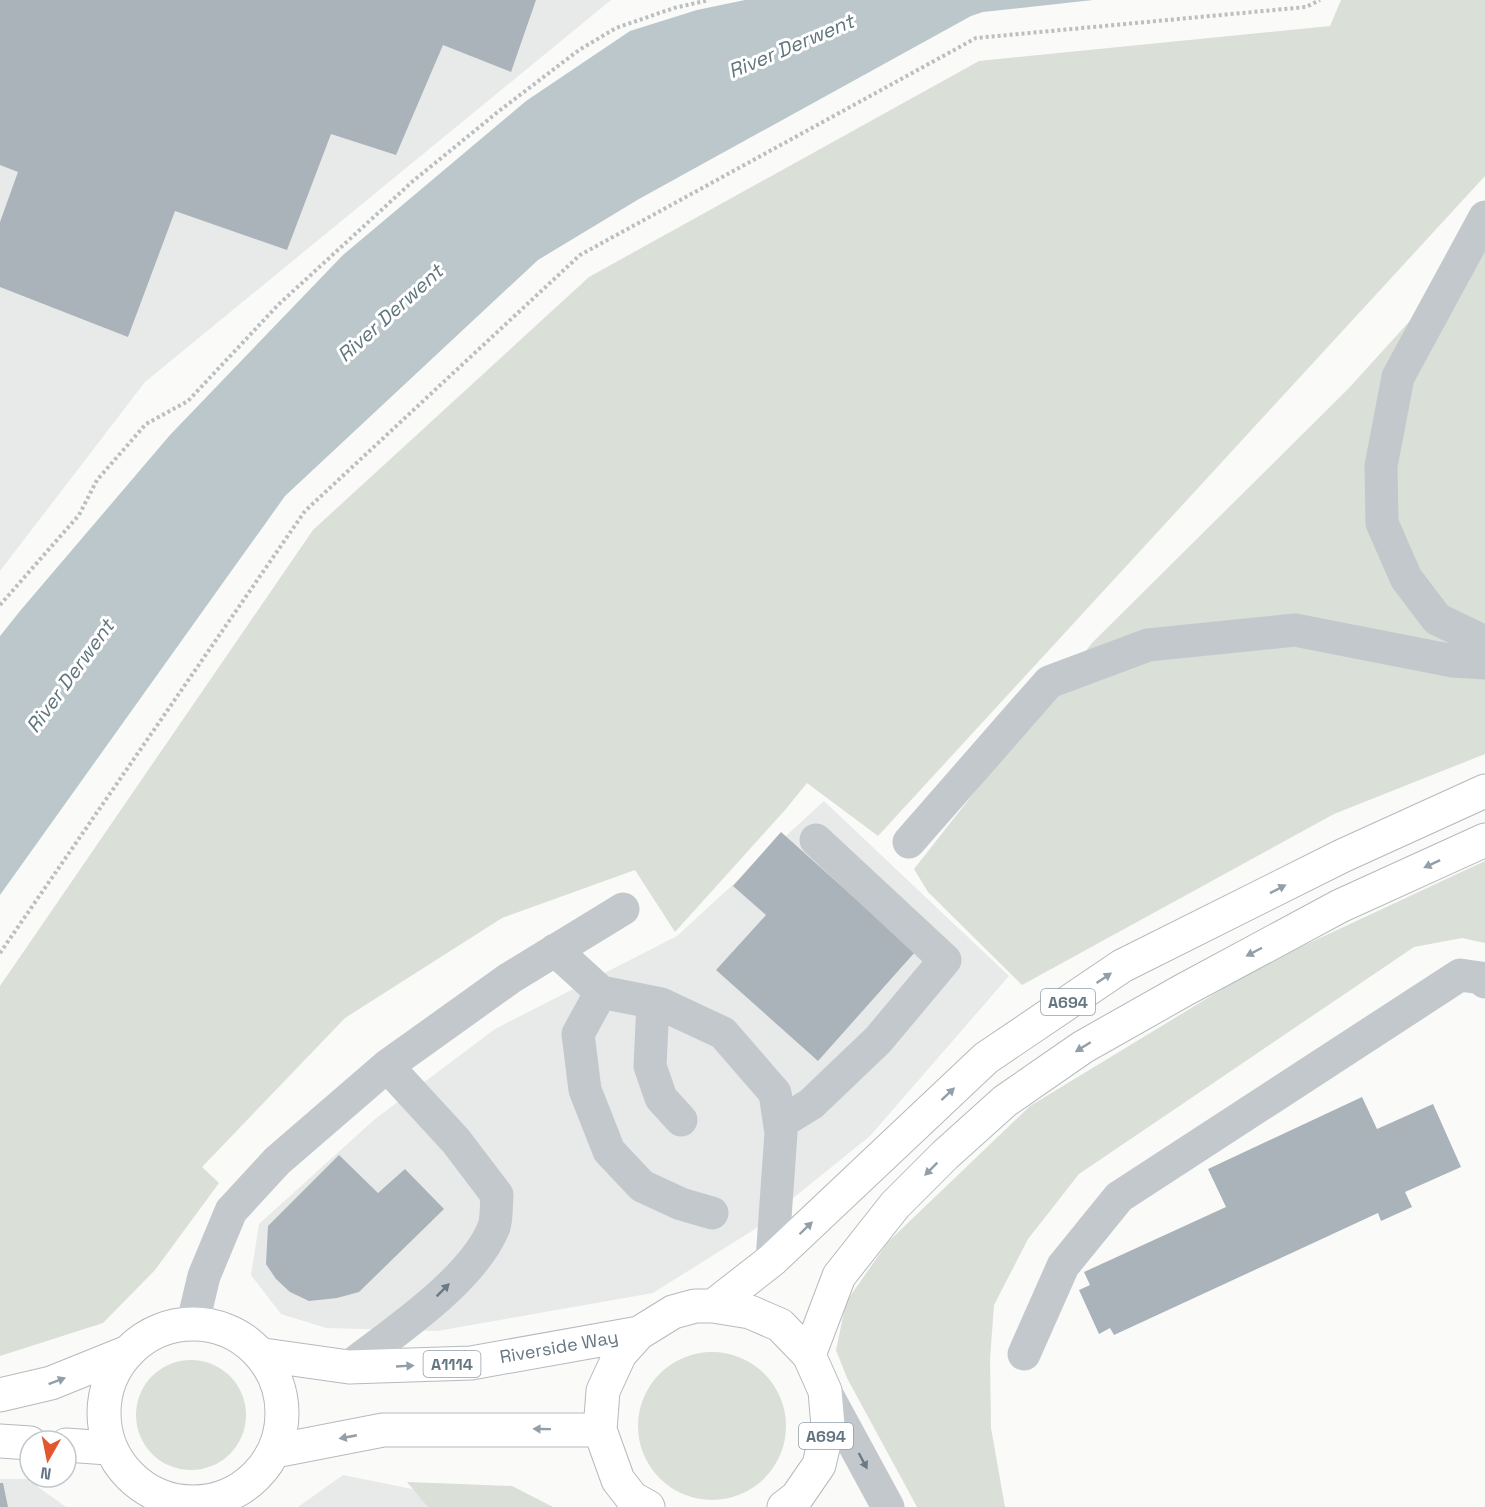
<svg xmlns="http://www.w3.org/2000/svg" width="1485" height="1507" font-family="'Space Grotesk',sans-serif">
  <style>
    .built { fill: #e8e9e9 }
    .green { fill: #dadfd7 }
    .water { fill: #bbc7cb }
    .building { fill: #aab3b9 }
    .lines { fill: none; stroke-linecap: round; stroke-linejoin: round }
    .major-casing { stroke: #b5babe; stroke-width: 35 }
    .path { stroke: #bbbfc2; stroke-width: 4; stroke-dasharray: 3 3; stroke-linecap: butt }
    .minor { stroke: #c3c8cc; stroke-width: 33 }
    .major { stroke: #fff; stroke-width: 33 }
    .oneway { fill: #939fa8 }
    .oneway2 { fill: #6a7a87 }
    .labels { text-anchor: middle; stroke-width: 6; stroke-linejoin: round; paint-order: stroke }
    .shield { fill: #fff; stroke: #939fa8; stroke-width: 1.5 }
    .shield-label { font-size: 16px; font-weight: bold; fill: #657683 }
    .street-label { font-size: 18px; fill: #657683; stroke: #fff }
    .water-label { font-size: 20px; font-style: italic; fill: #60757c; stroke: #fff }
  </style>
  <rect width="100%" height="100%" fill="#fafaf8"/>
  <path class="built" d="M0 0H611L145 382 0 571Z
    M824 801 1009 976 870 1136 755 1229 653 1293 437 1331 326 1328 281 1314 251 1275 259 1224 375 1119 495 1029 677 936Z
    M343 1475 501 1507H298Z
    M0 1479H27L66 1507H0Z"/>
  <path class="green" d="M1341 0H1485V176L878 836 807 783 785 810 675 932 635 870 502 918 345 1018 202 1167 219 1183 155 1270 103 1323 0 1356V986L313 530 589 277 979 61 1330 26Z
    M1485 238V754L1334 814 1022 985 928 892 914 869 1092 643 1349 388Z
    M1485 861V943L1462 938 1414 947 1079 1174 1028 1239 994 1305 990 1359 991 1428 1005 1507H917L847 1378 836 1350 846 1302 888 1242 1030 1106 1262 965Z
    M638 1426a74 74 0 1 1 148 0a74 74 0 1 1-148 0Z
    M136 1415a55 55 0 1 1 110 0a55 55 0 1 1-110 0Z
    M407 1482 512 1486 553 1507H428Z"/>
  <path class="water" d="M745 0H1093L983 12 971 16 639 199 538 260 285 496 0 895V636L20 611 170 435 343 255 526 101 630 31 697 10Z"/>
  <path class="building" d="M0 0H536L511 72 443 45 396 155 331 134 287 250 175 211 128 337 0 287V222L18 172 0 165Z
    M781 832 915 952 818 1061 716 970 766 915 733 886Z
    M1362 1097 1377 1129 1433 1104 1461 1167 1405 1192 1412 1207 1381 1221 1378 1213 1114 1335 1110 1328 1099 1334 1079 1290 1090 1285 1084 1272 1226 1207 1208 1169Z
    M339 1155 378 1193 405 1169 444 1209 359 1292 337 1298 309 1301 290 1292 276 1279 266 1264 268 1226Z
    M0 1483H3L8 1507H0Z"/>
  <g class="lines">
    <defs>
      <path id="major" d="M713 1306 772 1260 986 1058 1122 966 1342 856 1485 791
        M104 1413a89 89 0 1 1 178 0a89 89 0 1 1-178 0Z
        M264 1355 349 1367 471 1363 639 1333
        M809 1355 839 1276 895 1205 945 1155 1005 1101 1083 1047 1182 991 1340 906 1485 840
        M0 1395 51 1383 128 1352
        M0 1441 30 1443
        M66 1445 108 1448
        M275 1451 383 1430H600
        M648 1507 632 1498 618 1480 600 1430 603 1391 620 1354 639 1333 673 1312 695 1306H713L750 1312 780 1325 809 1355 825 1391 828 1426 819 1465 797 1497 784 1507"/>
    </defs>
    <use href="#major" class="major-casing"/>
    <path class="path" d="M0 605 79 515 97 480 146 424 188 401 278 305 413 181 499 111 579 50 616 28 674 8 709 0
      M0 953 305 511 580 255 976 38 1306 7 1320 0"/>
    <path class="minor" d="M1485 217 1398 377 1381 466 1382 523 1406 578 1437 619 1485 642
      M909 842 1049 682 1148 645 1295 630 1453 661 1485 663
      M555 950 601 992 661 1004 723 1033 775 1093 781 1133 772 1260
      M601 992 578 1034 585 1090 609 1151 642 1186 681 1204 712 1213
      M653 1003 650 1066 661 1098 681 1120
      M780 1123 811 1104 878 1040 945 960 816 840
      M193 1322 204 1276 231 1211 277 1161 387 1066 510 978 623 909
      M1024 1354 1063 1266 1119 1197 1460 975 1481 978 1485 982
      M349 1367C394 1332 473 1280 494 1227 497 1218 496 1205 497 1195L456 1141 387 1066
      M825 1391 888 1507
      M180 1507 182 1502"/>
    <use href="#major" class="major"/>
  </g>
  <defs><path id="oneway-solid" d="M-6-.8H1V-3.2L6.5 0L1 3.2V.8H-6Z" transform="scale(1.5)"/></defs>
  <g class="oneway">
    <use href="#oneway-solid" transform="translate(1432 864) rotate(155)"/>
    <use href="#oneway-solid" transform="translate(1278 889) rotate(-27)"/>
    <use href="#oneway-solid" transform="translate(1254 952) rotate(152)"/>
    <use href="#oneway-solid" transform="translate(1104 978) rotate(-34)"/>
    <use href="#oneway-solid" transform="translate(1083 1047) rotate(148)"/>
    <use href="#oneway-solid" transform="translate(948 1094) rotate(-43)"/>
    <use href="#oneway-solid" transform="translate(931 1169) rotate(135)"/>
    <use href="#oneway-solid" transform="translate(806 1228) rotate(-44)"/>
    <use href="#oneway-solid" transform="translate(405 1366) rotate(-3)"/>
    <use href="#oneway-solid" transform="translate(57 1381) rotate(-21)"/>
    <use href="#oneway-solid" transform="translate(542 1429) rotate(-179)"/>
    <use href="#oneway-solid" transform="translate(348 1437) rotate(169)"/>
  </g>
  <g class="oneway2">
    <use href="#oneway-solid" transform="translate(443 1290) rotate(-45)"/>
    <use href="#oneway-solid" transform="translate(863 1461) rotate(62)"/>
  </g>
  <g class="labels">
    <g class="shield">
      <rect x="1041" y="989" width="54" height="26" rx="4.5"/>
      <rect x="423.5" y="1351" width="57" height="26" rx="4.5"/>
      <rect x="799" y="1423" width="54" height="26" rx="4.5"/>
    </g>
    <g class="shield-label">
      <text x="1068" y="1008">A694</text>
      <text x="452" y="1370">A1114</text>
      <text x="826" y="1442">A694</text>
    </g>
    <g class="street-label">
      <text transform="translate(559 1347) rotate(-10)" y="6">Riverside Way</text>
    </g>
    <g class="water-label">
      <text transform="translate(791 46) rotate(-23)" y="7">River Derwent</text>
      <text transform="translate(390 313) rotate(-42)" y="7">River Derwent</text>
      <text transform="translate(70 676) rotate(-54)" y="7">River Derwent</text>
    </g>
  </g>
  <g transform="translate(48 1459) rotate(189)"><circle r="28" fill="#ffffff" stroke="#c1c8cd" stroke-width="1.5"/>
  <path d="M0-4.5L10 22L0 15L-10 22Z" fill="#e4572e"/>
  <text y="-9" font-size="16" font-weight="bold" text-anchor="middle" fill="#657683">N</text>
  </g>
</svg>
